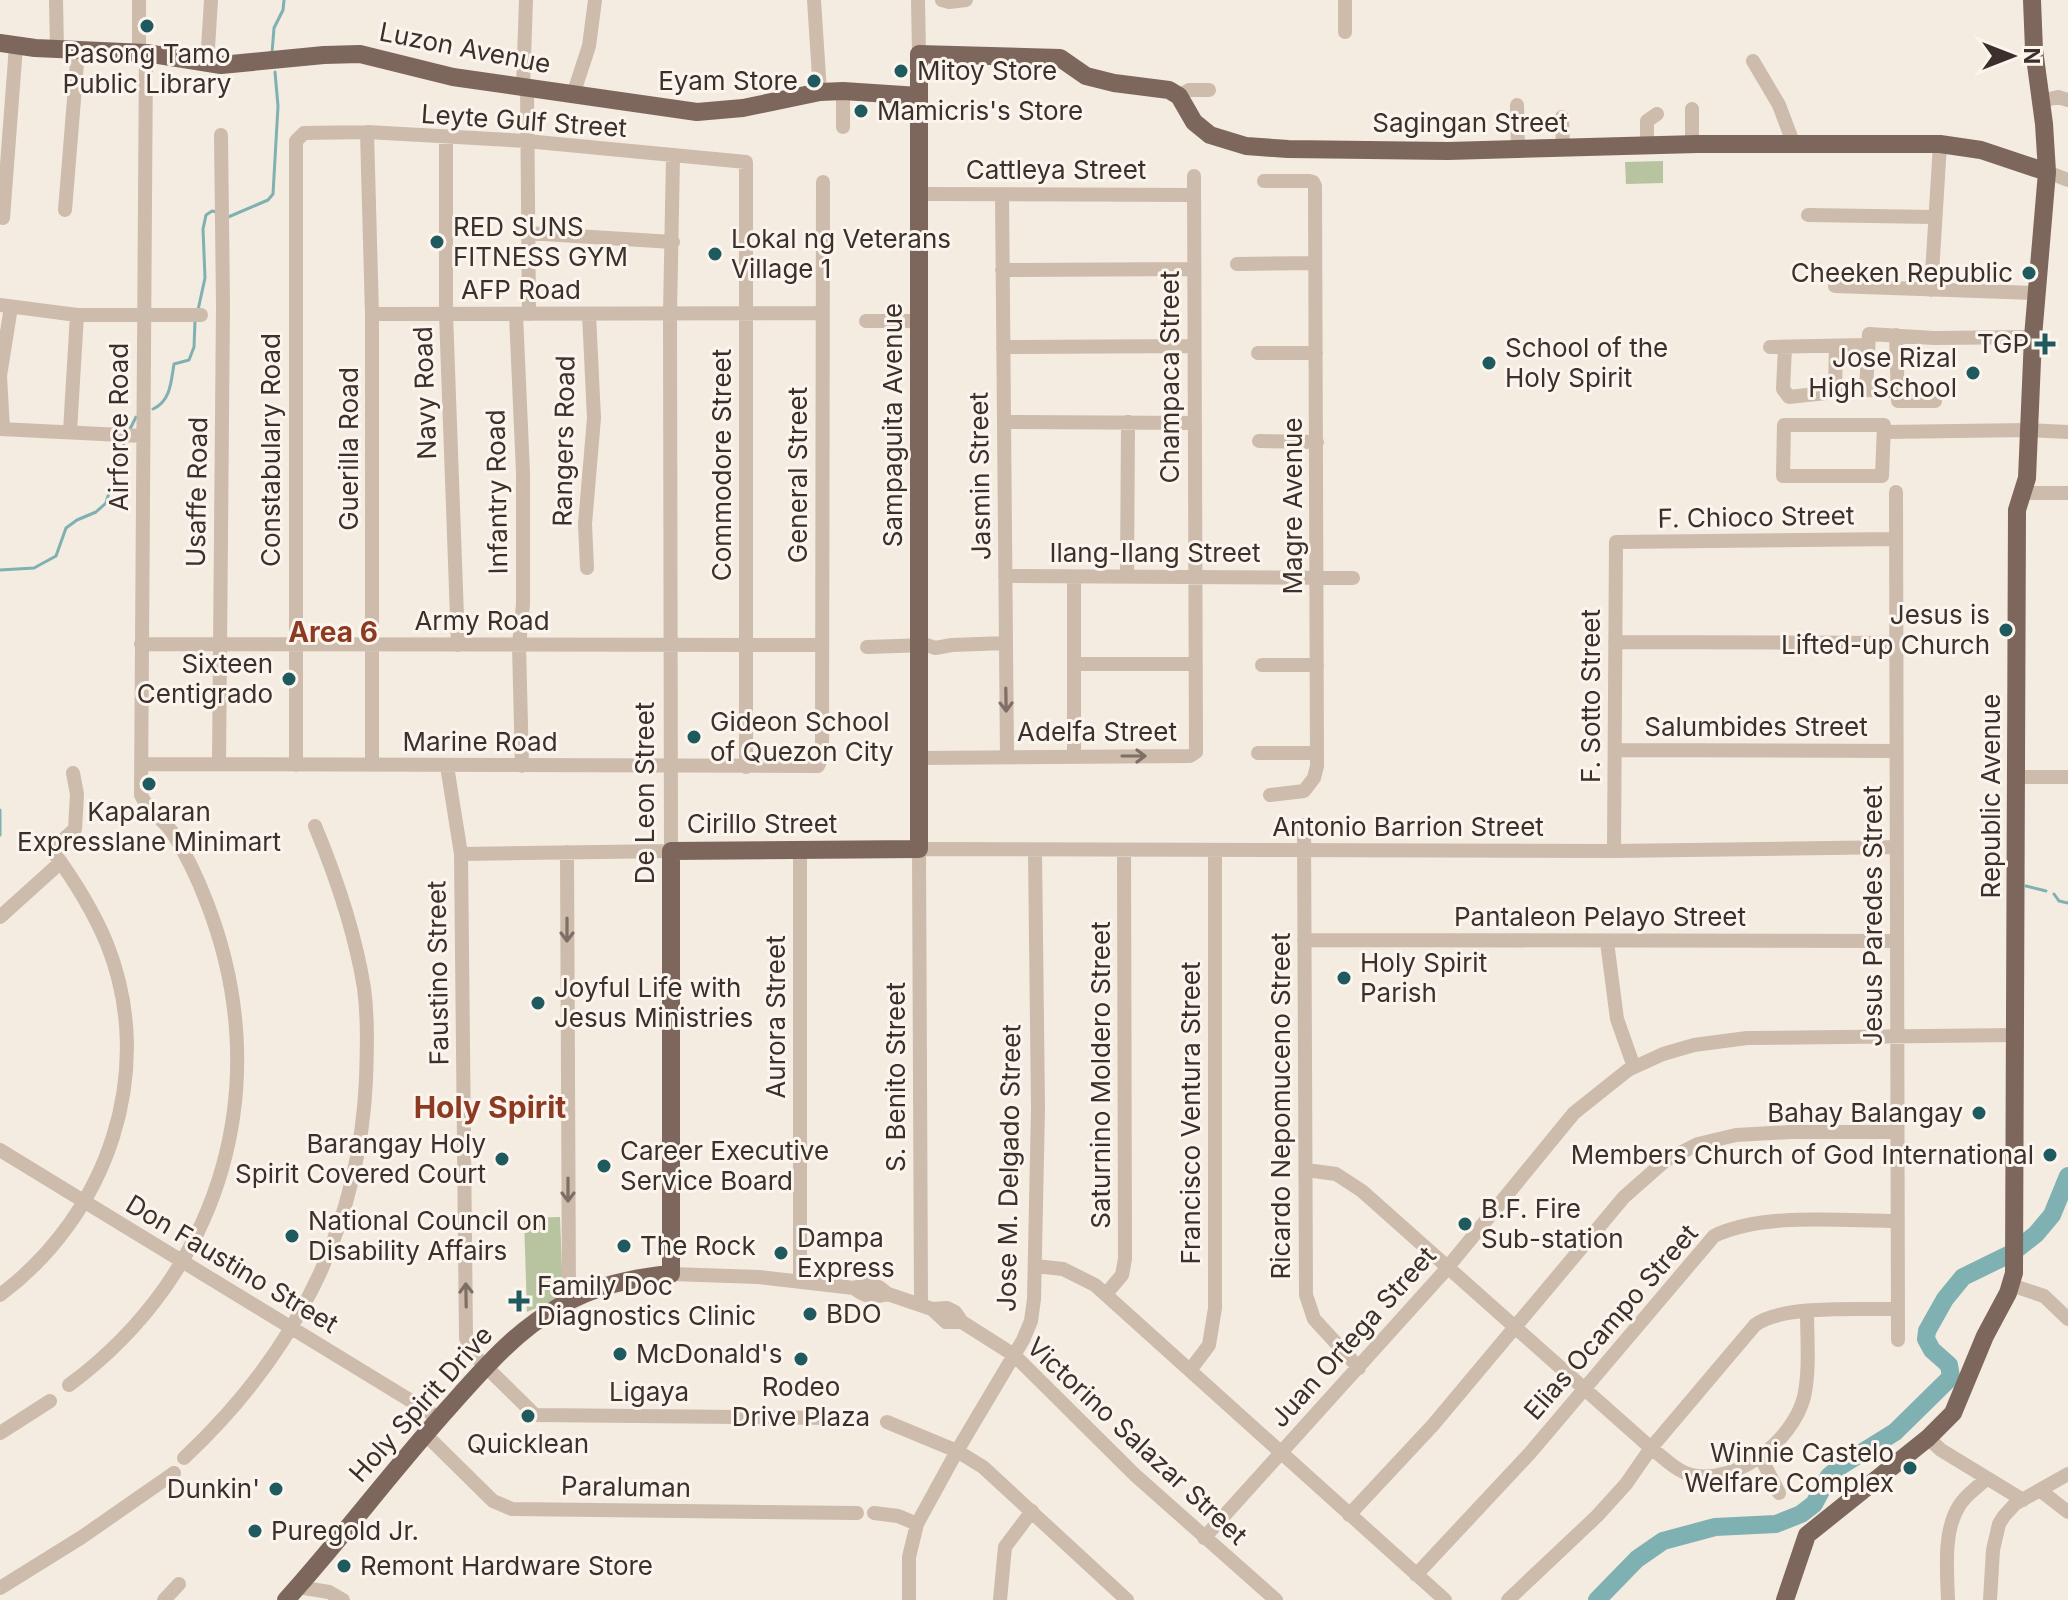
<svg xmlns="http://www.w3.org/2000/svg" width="2068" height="1600" font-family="Inter,sans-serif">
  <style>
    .green { fill: #b8c4a0 }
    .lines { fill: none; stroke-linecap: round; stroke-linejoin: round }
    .stream { stroke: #7fb0b2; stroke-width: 3 }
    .river { stroke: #7fb0b2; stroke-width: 18 }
    .minor { stroke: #cdbbac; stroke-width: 14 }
    .major { stroke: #7d675c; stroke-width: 18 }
    .oneway { stroke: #7d6f65 }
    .poi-dot { fill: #1f5a5e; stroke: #fbf5ee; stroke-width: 3 }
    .labels { text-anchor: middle; stroke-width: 6; stroke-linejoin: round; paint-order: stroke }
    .street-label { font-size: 26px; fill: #3b302b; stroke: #fbf5ee }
    .poi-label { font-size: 26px; fill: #3b302b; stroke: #fbf5ee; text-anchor: start }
    .neighbourhood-label { font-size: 28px; font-weight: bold; fill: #8c3b22; stroke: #fbf5ee }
    .quarter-label { font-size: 30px; font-weight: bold; fill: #8c3b22; stroke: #fbf5ee }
  </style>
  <rect width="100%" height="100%" fill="#f4ebe1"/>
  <path class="green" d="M1663 161V183L1626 184 1625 162Z
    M560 1217 563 1296 527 1312 524 1218Z"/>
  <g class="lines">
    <path class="stream" d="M272 53 274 28 283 10 284 0
      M226 218 268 200 273 194 278 106 275 72
      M198 310 205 278 203 229 206 215 212 211 216 212
      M153 409C171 401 171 381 174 364L189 360 194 347 195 321
      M130 429 136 417
      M0 570 34 568 56 556 66 528 77 520 96 512 106 503 125 439
      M0 810V835
      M2026 886 2046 891
      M2054 894 2059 901 2068 903"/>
    <path class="river" d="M1597 1600 1637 1559 1663 1541 1715 1527 1776 1524 1801 1514 1814 1504 1829 1476 1842 1465 1895 1432 1951 1377 1949 1365 1932 1350 1926 1339 1927 1331 1945 1299 1963 1277 2012 1253 2036 1234 2052 1215 2068 1176"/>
    <path class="minor" d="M56 0 57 49
      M814 0 820 92
      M918 0 919 54
      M942 0 949 2 966 0
      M1345 0V32
      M139 53V0
      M1753 61 1779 105 1794 145
      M207 64 211 0
      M523 87 526 0
      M527 87 529 314
      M843 91V127
      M573 95 589 46 595 0
      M1179 96 1189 90H1209
      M2041 101 2058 97 2068 100
      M1517 105 1518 150
      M1562 117 1563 149
      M367 132 372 314V765
      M446 139V314L458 645
      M1692 144V109
      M1647 146V121L1657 114
      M2047 172 2068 180
      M1264 181H1309L1313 182 1315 186 1317 766 1314 778 1304 791 1270 795
      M919 194 1194 195
      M1002 195 1007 757
      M65 210 78 50
      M1808 215 1934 217
      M3 218 16 46
      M527 233 673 242
      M1237 264 1315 263
      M1002 270 1194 269
      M1835 286 2036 293
      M1931 290 1940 144
      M0 305 77 315H201
      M372 314 822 313
      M516 314 523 473V604L519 645 522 766
      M866 321H919
      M1896 335 1898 401H1935
      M1003 347 1194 346
      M1770 347 1866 345
      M1785 347 1783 389 1789 397 1835 392 1836 346
      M1258 353H1316
      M1897 391 1866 390 1869 334 1934 338 2033 337
      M1004 422 1194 423
      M1784 425H1884L1882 476H1783Z
      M0 429 142 436
      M3 429 0 376 11 307
      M70 431 77 315
      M1884 432 2028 430 2068 432
      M1259 441 1317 442
      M1896 492 1898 1340
      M2024 493H2068
      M587 568 585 524 594 418 589 314
      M1005 576 1353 578
      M1074 577V757
      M1127 577 1128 422
      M1615 642 1896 643
      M141 644 822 645
      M867 647 927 645 935 648 952 645 1006 643
      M1074 664H1194
      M1262 665H1317
      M1615 750 1896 751
      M1258 753H1317
      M919 758 1190 756 1196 752 1194 176
      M141 764 818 766 822 757 823 182
      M219 764 223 305 221 135
      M296 765V141L304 133 367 132 526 141 746 162V767
      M447 766 461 854 466 1338 471 1352 535 1415 833 1418
      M2017 777H2068
      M1304 825 1306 1295 1314 1319 1359 1368
      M1614 851 1616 542 1896 539
      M567 852 569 1301
      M461 854 671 851 670 313 673 157
      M0 917 61 862
      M1304 940 1896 941
      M1607 942 1617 1019 1634 1067
      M0 1150 439 1418
      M1306 1170 1336 1174 1362 1191 1651 1448C1663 1457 1677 1472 1692 1475 1737 1485 1793 1440 1804 1397 1810 1370 1807 1339 1807 1311
      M1035 1266 1063 1269 1095 1285 1445 1600
      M671 1274 759 1277 854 1288 865 1284 879 1287 888 1294 932 1309 947 1308 955 1312 962 1322 1014 1355 1135 1475 1276 1600
      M800 1280V850
      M2011 1285 2044 1296 2068 1319
      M854 1288C865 1297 874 1298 888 1294
      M1106 1294 1122 1275 1125 1259 1124 851
      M0 1295C107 1215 158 1072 107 944 93 910 74 880 52 850L75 829 77 794 73 773
      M921 1304 919 849 1614 851 1897 847
      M932 1309 946 1322H962
      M1191 1369 1209 1345 1215 1308V851
      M69 1385C223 1271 277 1083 207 903 198 879 186 854 172 832 163 819 147 810 141 795L146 53
      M887 1422 957 1451 983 1467 1127 1600
      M0 1433 50 1401
      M425 1434 493 1501 512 1509 857 1513
      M1928 1438 1941 1450 2023 1500
      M184 1458C293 1356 359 1230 366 1080 367 1050 368 1018 364 988 355 932 337 879 315 826
      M1761 1458 1779 1493
      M2041 1491 2068 1512
      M874 1513 898 1516 917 1524
      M1349 1515 1433 1425 1624 1197 1666 1160 1698 1144 1736 1135 1791 1132H1897
      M1204 1538 1443 1273 1574 1113 1628 1070 1663 1054 1694 1045 1747 1038 2016 1035
      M1416 1575 1530 1453 1714 1236C1763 1212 1843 1221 1897 1221
      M298 1587 329 1592 343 1600
      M0 1588 82 1537 174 1473
      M164 1600 179 1584
      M909 1600V1557L917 1524 957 1451 1023 1340 1031 1321 1034 1299 1038 1109 1035 851
      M1000 1600 1005 1547 1032 1511
      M1508 1600 1597 1516 1626 1484 1651 1448 1755 1325C1784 1304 1861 1310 1898 1309
      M1948 1600C1947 1571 1943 1531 1959 1506 1965 1495 1977 1488 1986 1479
      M1990 1600 1993 1550 1999 1524 2004 1516 2015 1504 2068 1474"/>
    <path class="major" d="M0 43 35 48 146 53 221 65 324 55 360 54 453 77 697 112 743 108 820 92 843 91 919 96
      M286 1600C343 1537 394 1468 452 1404 484 1368 517 1330 560 1306 594 1286 631 1278 671 1274V851L919 849V54L1060 58 1086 76 1114 83 1169 90 1179 96 1194 122 1210 135 1246 146 1288 149 1448 151 1697 144H1940L1981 150 2047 172
      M1785 1600 1807 1535 1928 1438 1953 1413 1985 1336 2008 1293 2014 1273 2017 510 2027 478 2033 337 2047 172 2044 124 2034 50 2032 0"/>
  </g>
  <defs><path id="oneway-shaft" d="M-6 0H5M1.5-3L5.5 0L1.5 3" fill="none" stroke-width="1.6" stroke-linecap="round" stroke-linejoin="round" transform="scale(2)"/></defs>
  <g class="oneway">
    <use href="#oneway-shaft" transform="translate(1006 700) rotate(89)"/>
    <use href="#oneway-shaft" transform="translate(1134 756)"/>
    <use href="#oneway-shaft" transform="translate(567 930) rotate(90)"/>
    <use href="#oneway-shaft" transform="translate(568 1190) rotate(90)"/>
    <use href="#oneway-shaft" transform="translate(466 1295) rotate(-91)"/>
  </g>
  <g class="poi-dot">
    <circle cx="147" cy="26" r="8"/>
    <circle cx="901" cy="71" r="8"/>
    <circle cx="814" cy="81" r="8"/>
    <circle cx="861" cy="111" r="8"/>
    <circle cx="437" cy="242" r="8"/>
    <circle cx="715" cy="254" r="8"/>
    <circle cx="2029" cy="273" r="8"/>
    <path d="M2041 332h8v8h8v8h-8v8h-8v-8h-8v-8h8z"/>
    <circle cx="1489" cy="363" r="8"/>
    <circle cx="1973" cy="373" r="8"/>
    <circle cx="2006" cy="630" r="8"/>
    <circle cx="289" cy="679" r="8"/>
    <circle cx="694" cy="737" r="8"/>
    <circle cx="149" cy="784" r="8"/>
    <circle cx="1344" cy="978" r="8"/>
    <circle cx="538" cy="1003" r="8"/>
    <circle cx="1979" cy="1113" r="8"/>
    <circle cx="2050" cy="1155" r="8"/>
    <circle cx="502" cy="1159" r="8"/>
    <circle cx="604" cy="1166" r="8"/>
    <circle cx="1465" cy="1224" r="8"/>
    <circle cx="292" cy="1236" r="8"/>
    <circle cx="624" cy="1246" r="8"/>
    <circle cx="781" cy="1253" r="8"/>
    <path d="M515 1289h8v8h8v8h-8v8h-8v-8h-8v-8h8z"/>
    <circle cx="810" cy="1314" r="8"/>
    <circle cx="620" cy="1354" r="8"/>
    <circle cx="801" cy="1359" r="8"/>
    <circle cx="528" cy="1416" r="8"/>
    <circle cx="1910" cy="1468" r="8"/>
    <circle cx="276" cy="1489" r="8"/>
    <circle cx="255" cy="1531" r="8"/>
    <circle cx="344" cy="1566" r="8"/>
  </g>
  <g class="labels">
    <g class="street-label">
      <text transform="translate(465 48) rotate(11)" y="9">Luzon Avenue</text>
      <text transform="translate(524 121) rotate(4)" y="9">Leyte Gulf Street</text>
      <text x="1470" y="132">Sagingan Street</text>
      <text x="1056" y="179">Cattleya Street</text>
      <text x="521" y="299">AFP Road</text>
      <text transform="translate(1170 377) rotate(-90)" y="9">Champaca Street</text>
      <text transform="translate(425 393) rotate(-92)" y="9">Navy Road</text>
      <text transform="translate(893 425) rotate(-90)" y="9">Sampaguita Avenue</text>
      <text transform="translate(119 427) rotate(-90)" y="9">Airforce Road</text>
      <text transform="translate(564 441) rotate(-89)" y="9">Rangers Road</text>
      <text transform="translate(349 449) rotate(-90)" y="9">Guerilla Road</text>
      <text transform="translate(271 450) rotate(-90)" y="9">Constabulary Road</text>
      <text transform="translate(722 465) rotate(-90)" y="9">Commodore Street</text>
      <text transform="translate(798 475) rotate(-90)" y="9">General Street</text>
      <text transform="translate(980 476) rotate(-91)" y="9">Jasmin Street</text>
      <text transform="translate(197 492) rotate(-89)" y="9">Usaffe Road</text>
      <text transform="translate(497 492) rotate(-91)" y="9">Infantry Road</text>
      <text transform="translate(1293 506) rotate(-90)" y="9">Magre Avenue</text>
      <text transform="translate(1756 517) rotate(-1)" y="9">F. Chioco Street</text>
      <text x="1155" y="562">Ilang-Ilang Street</text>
      <text x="482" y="630">Army Road</text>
      <text transform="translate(1591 696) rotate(-90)" y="9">F. Sotto Street</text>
      <text x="1756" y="736">Salumbides Street</text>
      <text x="1097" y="741">Adelfa Street</text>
      <text x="480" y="751">Marine Road</text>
      <text transform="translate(645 793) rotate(-90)" y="9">De Leon Street</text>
      <text transform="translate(1991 796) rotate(-90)" y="9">Republic Avenue</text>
      <text x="762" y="833">Cirillo Street</text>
      <text x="1408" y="836">Antonio Barrion Street</text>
      <text transform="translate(1873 916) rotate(-90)" y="9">Jesus Paredes Street</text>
      <text x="1600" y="926">Pantaleon Pelayo Street</text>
      <text transform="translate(438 973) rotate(-91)" y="9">Faustino Street</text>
      <text transform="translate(776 1017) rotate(-90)" y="9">Aurora Street</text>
      <text transform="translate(1101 1075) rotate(-90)" y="9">Saturnino Moldero Street</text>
      <text transform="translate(896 1077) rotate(-90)" y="9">S. Benito Street</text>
      <text transform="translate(1281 1106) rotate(-90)" y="9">Ricardo Nepomuceno Street</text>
      <text transform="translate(1191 1113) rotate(-90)" y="9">Francisco Ventura Street</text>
      <text transform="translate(1009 1168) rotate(-89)" y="9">Jose M. Delgado Street</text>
      <text transform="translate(232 1264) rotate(31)" y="9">Don Faustino Street</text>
      <text transform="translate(1611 1322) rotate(-49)" y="9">Elias Ocampo Street</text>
      <text transform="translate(1353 1337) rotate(-48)" y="9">Juan Ortega Street</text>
      <text x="649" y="1401">Ligaya</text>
      <text transform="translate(421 1404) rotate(-48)" y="9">Holy Spirit Drive</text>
      <text transform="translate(1137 1441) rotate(43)" y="9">Victorino Salazar Street</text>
      <text transform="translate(626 1487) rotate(1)" y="9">Paraluman</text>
    </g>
    <g class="poi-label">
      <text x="147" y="63" text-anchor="middle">Pasong Tamo<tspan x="147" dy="30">Public Library</tspan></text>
      <text x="917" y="80">Mitoy Store</text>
      <text x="798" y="90" text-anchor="end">Eyam Store</text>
      <text x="877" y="120">Mamicris's Store</text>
      <text x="453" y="236">RED SUNS<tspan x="453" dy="30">FITNESS GYM</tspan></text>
      <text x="731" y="248">Lokal ng Veterans<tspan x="731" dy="30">Village 1</tspan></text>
      <text x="2013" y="282" text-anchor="end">Cheeken Republic</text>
      <text x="2029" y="353" text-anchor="end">TGP</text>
      <text x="1505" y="357">School of the<tspan x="1505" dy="30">Holy Spirit</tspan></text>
      <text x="1957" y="367" text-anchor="end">Jose Rizal<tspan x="1957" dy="30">High School</tspan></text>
      <text x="1990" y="624" text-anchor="end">Jesus is<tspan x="1990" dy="30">Lifted-up Church</tspan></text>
      <text x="273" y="673" text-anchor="end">Sixteen<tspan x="273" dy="30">Centigrado</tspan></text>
      <text x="710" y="731">Gideon School<tspan x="710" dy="30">of Quezon City</tspan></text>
      <text x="149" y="821" text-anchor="middle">Kapalaran<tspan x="149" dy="30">Expresslane Minimart</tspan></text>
      <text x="1360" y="972">Holy Spirit<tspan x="1360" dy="30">Parish</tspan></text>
      <text x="554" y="997">Joyful Life with<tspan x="554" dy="30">Jesus Ministries</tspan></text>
      <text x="1963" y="1122" text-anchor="end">Bahay Balangay</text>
      <text x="486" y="1153" text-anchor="end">Barangay Holy<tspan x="486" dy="30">Spirit Covered Court</tspan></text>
      <text x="620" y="1160">Career Executive<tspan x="620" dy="30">Service Board</tspan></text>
      <text x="2034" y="1164" text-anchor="end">Members Church of God International</text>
      <text x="1481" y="1218">B.F. Fire<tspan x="1481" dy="30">Sub-station</tspan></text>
      <text x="308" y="1230">National Council on<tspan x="308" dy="30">Disability Affairs</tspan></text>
      <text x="797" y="1247">Dampa<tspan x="797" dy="30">Express</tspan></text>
      <text x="640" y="1255">The Rock</text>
      <text x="537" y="1295">Family Doc<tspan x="537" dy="30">Diagnostics Clinic</tspan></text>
      <text x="826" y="1323">BDO</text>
      <text x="636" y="1363">McDonald's</text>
      <text x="801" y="1396" text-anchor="middle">Rodeo<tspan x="801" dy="30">Drive Plaza</tspan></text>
      <text x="528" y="1453" text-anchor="middle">Quicklean</text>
      <text x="1894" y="1462" text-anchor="end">Winnie Castelo<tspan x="1894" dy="30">Welfare Complex</tspan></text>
      <text x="260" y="1498" text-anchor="end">Dunkin'</text>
      <text x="271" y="1540">Puregold Jr.</text>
      <text x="360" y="1575">Remont Hardware Store</text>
    </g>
    <g class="neighbourhood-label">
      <text x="333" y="642">Area 6</text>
    </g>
    <g class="quarter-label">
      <text x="490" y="1118">Holy Spirit</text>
    </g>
  </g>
  <g transform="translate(2012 56) rotate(90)" stroke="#fbf5ee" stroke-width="6" paint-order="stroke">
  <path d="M0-6L14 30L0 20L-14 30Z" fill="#3b302b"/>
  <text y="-12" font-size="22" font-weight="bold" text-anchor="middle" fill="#3b302b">N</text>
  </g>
</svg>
